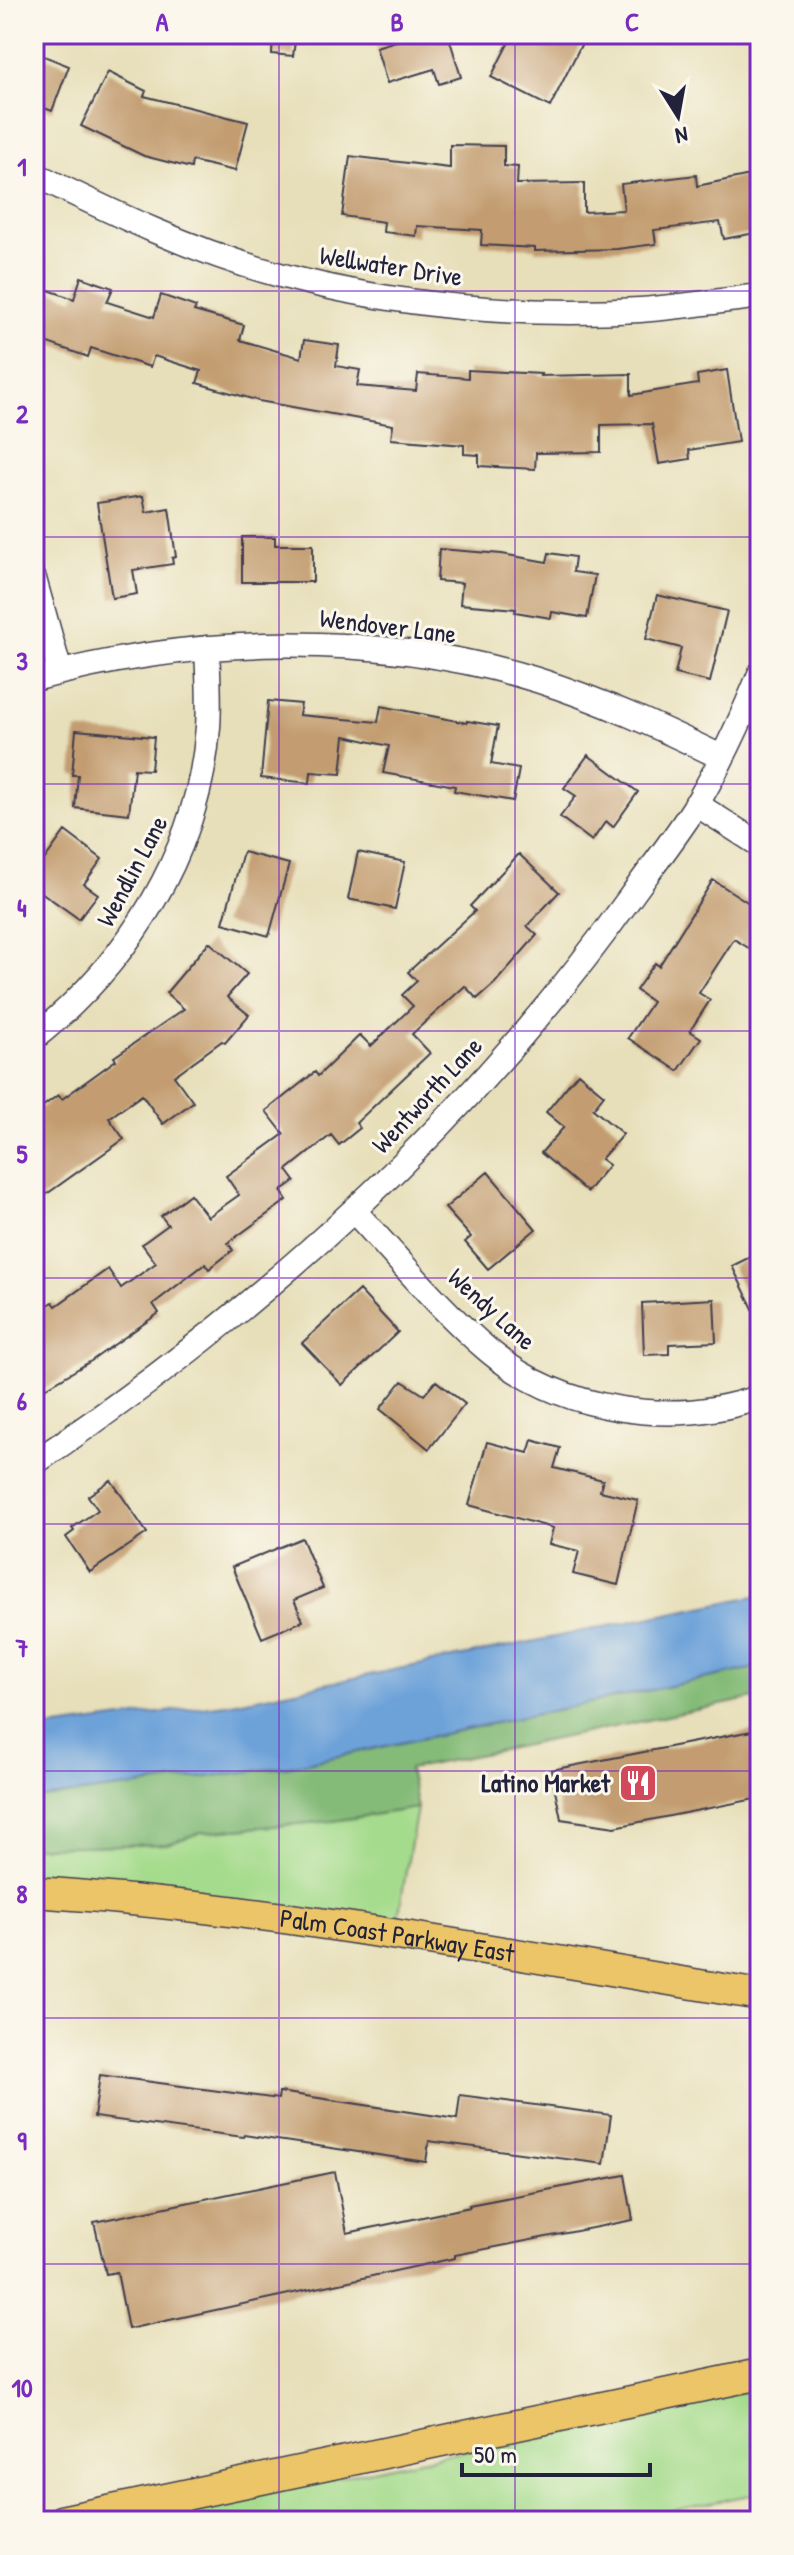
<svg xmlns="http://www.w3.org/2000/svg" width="794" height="2555" font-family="'Patrick Hand',sans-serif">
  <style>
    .green { fill: #a5db8c; stroke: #647e64; stroke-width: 2 }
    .forest { fill: #84bb78; stroke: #536e5a; stroke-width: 2 }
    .water { fill: #6da2d9; stroke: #48628a; stroke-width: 2 }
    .building { fill: #c39d71 }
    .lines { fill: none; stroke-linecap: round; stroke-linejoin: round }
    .minor-casing { stroke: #403e4e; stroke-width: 27 }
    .major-casing { stroke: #403e4e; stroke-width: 33 }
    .minor { stroke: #fff; stroke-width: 24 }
    .major { stroke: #edc569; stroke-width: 30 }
    .grid { fill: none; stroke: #7b2cbf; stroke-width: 2; stroke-opacity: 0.55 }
    .labels { text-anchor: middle; stroke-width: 6; stroke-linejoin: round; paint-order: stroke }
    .street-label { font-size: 26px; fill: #22223b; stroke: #fbf7ec }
    .poi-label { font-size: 26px; font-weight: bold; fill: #22223b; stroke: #fbf7ec; text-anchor: end }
    .neatline { fill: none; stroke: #7b2cbf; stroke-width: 3 }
    .grid-label { font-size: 26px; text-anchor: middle; font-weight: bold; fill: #7b2cbf }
  </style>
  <rect width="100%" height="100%" fill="#fbf7ec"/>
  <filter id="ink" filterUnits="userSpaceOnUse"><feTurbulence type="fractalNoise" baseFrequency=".0125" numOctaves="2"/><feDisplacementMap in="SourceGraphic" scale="16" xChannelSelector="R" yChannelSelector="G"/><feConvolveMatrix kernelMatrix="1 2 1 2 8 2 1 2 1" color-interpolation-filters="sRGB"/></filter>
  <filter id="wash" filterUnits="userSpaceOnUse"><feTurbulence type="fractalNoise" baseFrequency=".006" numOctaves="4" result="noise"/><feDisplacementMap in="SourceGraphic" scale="32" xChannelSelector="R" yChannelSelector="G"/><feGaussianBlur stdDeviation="1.8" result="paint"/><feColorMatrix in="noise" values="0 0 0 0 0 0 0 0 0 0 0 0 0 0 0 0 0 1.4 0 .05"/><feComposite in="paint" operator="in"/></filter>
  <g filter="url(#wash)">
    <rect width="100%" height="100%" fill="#e7dfb9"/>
    <path class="green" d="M417 1808 397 1924 34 1878V1847L168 1844 201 1832 333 1821Z
      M760 2388V2493L620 2521H131Z"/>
    <path class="forest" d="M760 1667V1697L409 1769 417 1808 333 1821 201 1832 168 1844 34 1847V1799L291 1766Z"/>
    <path class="water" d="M760 1595V1667L291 1766 34 1799V1730L232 1703Z"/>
    <g id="blocks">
      <path class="building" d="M273 34H296L293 56 272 54Z
        M419 34H448L461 77 439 84 434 69 387 83 376 47Z
        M513 34H564L582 43 550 107 491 77Z
        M34 52 69 66 52 111 34 104Z
        M108 72 146 91 144 96 248 122 235 171 192 161 191 168 144 156 81 126Z
        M450 145 504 146V166L518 167 517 184 584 183V212L624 210 621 184 696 175 697 186 760 173V220L752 221 755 233 724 239 720 222 654 230 656 244 617 249 535 251V248L481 245 482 230 417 226 416 236 383 232 384 222 342 216 350 156 450 168Z
        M81 277 113 288 107 302 154 317 161 295 196 307 194 311 244 325 240 340 301 358 304 340 339 345 336 366 360 370 357 386 416 391 418 374 468 378V370L541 374 540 376 631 374V395L698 384 697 375 727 370 738 442 689 450 690 459 659 464 652 424 601 425V452L536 453 535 469 479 466V455L464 454V445L391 439 393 425 259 401 197 383 201 371 154 356 150 367 91 348 88 357 42 341 47 327 34 322V285L74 299Z
        M143 496 146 512 169 508 176 557 172 558 173 564 133 570 137 594 112 598 97 503Z
        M242 537H275V545H313V582H242Z
        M439 549 502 554 547 562 549 553 575 557 573 572 595 575 587 618 552 612 551 618 515 612 516 609 460 604 462 583 437 581Z
        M657 595 727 611 710 682 675 674 681 648 646 639Z
        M268 701 301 704 299 715 378 722 381 706 467 723V721L498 726 491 764 519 769 513 801 454 791 455 786 383 773 389 746 345 736 341 774 311 772 310 783 261 778Z
        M76 730 154 737 151 770 134 769 129 814 75 808 78 775H72Z
        M588 755 638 792 613 827 606 821 592 841 560 817 576 796 564 788Z
        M65 831 102 859 84 884 98 894 79 919 34 887V874Z
        M243 852 289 864 269 936 223 923Z
        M358 852 405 862 395 909 348 899Z
        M519 854 559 892 527 926 537 935 495 983 477 999 465 986 412 1034 430 1053 356 1123 360 1128 339 1145 331 1135 287 1170 295 1181 281 1191 287 1200 228 1243 233 1250 209 1269 205 1264 153 1304 159 1313 91 1361 34 1395V1314L53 1302 56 1306 108 1269 121 1288 156 1263 142 1244 168 1225 161 1216 190 1194 208 1217 239 1195 226 1176 284 1134 266 1111 315 1072 318 1076 360 1035 371 1046 413 1006 402 995 417 981 408 972 475 911 470 906Z
        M713 880 760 910V955L734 939 699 993 710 1000 690 1031 701 1038 678 1071 628 1038 652 1002 636 990 655 963 659 966Z
        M209 942 247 974 227 997 249 1015 225 1043 222 1041 174 1076 193 1102 163 1124 142 1095 109 1118 124 1139 34 1203V1113L58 1095 62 1099 116 1060 114 1057 184 1009 166 993Z
        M578 1073 604 1095 593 1109 623 1134 601 1159 609 1165 587 1192 541 1153 564 1127 546 1112Z
        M488 1172 536 1229 488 1269 465 1242 471 1237 445 1208Z
        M760 1252V1323L732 1266Z
        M359 1290 398 1332 342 1385 302 1343Z
        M714 1299 716 1342 669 1344V1354L644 1355 642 1303Z
        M402 1381 424 1395 436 1381 465 1404 429 1449 380 1409Z
        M532 1440 560 1448 554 1468 603 1480 600 1491 638 1500 618 1585 573 1574 579 1551 549 1544 553 1528 469 1505 487 1442 528 1453Z
        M111 1480 147 1533 90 1572 66 1537 74 1531 72 1528 98 1510 88 1496Z
        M302 1538 323 1588 294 1600 303 1621 262 1638 232 1567Z
        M757 1730 760 1745V1798L615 1827 561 1819 551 1770Z
        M100 2075 278 2099 279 2092 457 2119 460 2095 611 2115 604 2164 429 2141 426 2162 244 2135 243 2137 94 2117Z
        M335 2172 347 2233 470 2207 469 2205 625 2175 633 2220 455 2255V2258L128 2329 117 2272 106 2274 94 2222Z"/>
    </g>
  </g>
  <g filter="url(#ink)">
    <use href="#blocks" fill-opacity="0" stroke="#403e4e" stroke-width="2"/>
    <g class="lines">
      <defs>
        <path id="minor" d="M34 174C113 213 194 252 280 275 395 306 521 317 640 310 680 307 720 301 760 296
          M34 579 60 672
          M34 679C195 635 376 631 537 680 601 700 661 728 721 757
          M696 804 760 845
          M34 1038C130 961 199 851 208 727 210 701 208 674 207 648
          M354 1211C397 1257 442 1312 489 1351 562 1412 672 1428 760 1397
          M34 1463C261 1310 470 1122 629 899 651 868 676 837 696 805 721 764 742 718 760 674"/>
        <g id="major">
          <path id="s1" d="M34 1892C278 1908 519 1956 760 1995"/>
          <path d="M61 2521 760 2374"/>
        </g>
      </defs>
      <use href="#minor" class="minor-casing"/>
      <use href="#major" class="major-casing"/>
      <use href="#minor" class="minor"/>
      <use href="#major" class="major"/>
    </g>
  </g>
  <path class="grid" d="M279 34V2521M515 34V2521M34 291H760M34 537H760M34 784H760M34 1031H760M34 1278H760M34 1524H760M34 1771H760M34 2018H760M34 2264H760"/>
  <defs>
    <symbol id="restaurant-square" viewBox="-11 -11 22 22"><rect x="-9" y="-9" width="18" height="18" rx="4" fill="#d1495b" stroke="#fbf7ec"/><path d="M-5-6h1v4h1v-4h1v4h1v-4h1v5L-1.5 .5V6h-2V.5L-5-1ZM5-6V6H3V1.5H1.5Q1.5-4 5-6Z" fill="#fff"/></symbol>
  </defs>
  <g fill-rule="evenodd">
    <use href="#restaurant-square" x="616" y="1761" width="44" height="44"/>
  </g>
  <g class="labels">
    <g class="street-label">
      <text transform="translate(391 266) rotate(9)" y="9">Wellwater Drive</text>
      <text transform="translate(388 626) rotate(7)" y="9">Wendover Lane</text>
      <text transform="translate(132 871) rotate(-62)" y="9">Wendlin Lane</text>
      <text transform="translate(427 1095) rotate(-47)" y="9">Wentworth Lane</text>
      <text transform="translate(492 1309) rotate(42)" y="9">Wendy Lane</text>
      <text dy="9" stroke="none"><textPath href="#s1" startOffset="366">Palm Coast Parkway East</textPath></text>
    </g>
    <g class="poi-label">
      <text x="610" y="1792">Latino Market</text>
    </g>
  </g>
  <rect width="794" height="2555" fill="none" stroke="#fbf7ec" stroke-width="88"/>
  <g transform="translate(678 116) rotate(169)" stroke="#fbf7ec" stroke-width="6" paint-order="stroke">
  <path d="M0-6L14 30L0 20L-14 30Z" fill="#22223b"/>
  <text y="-12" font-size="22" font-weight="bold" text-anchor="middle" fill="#22223b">N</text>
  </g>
  <path d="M462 2463v12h188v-12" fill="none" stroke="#22223b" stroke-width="4"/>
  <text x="474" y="2463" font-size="24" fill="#22223b" stroke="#fbf7ec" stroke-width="6" paint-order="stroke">50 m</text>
  <rect x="44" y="44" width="706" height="2467" class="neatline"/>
  <g class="grid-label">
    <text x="162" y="31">A</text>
    <text x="397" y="31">B</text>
    <text x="632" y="31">C</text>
    <text x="22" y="176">1</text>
    <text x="22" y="423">2</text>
    <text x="22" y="670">3</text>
    <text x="22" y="917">4</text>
    <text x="22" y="1163">5</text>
    <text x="22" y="1410">6</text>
    <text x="22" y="1657">7</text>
    <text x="22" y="1903">8</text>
    <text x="22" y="2150">9</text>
    <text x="22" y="2397">10</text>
  </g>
</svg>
